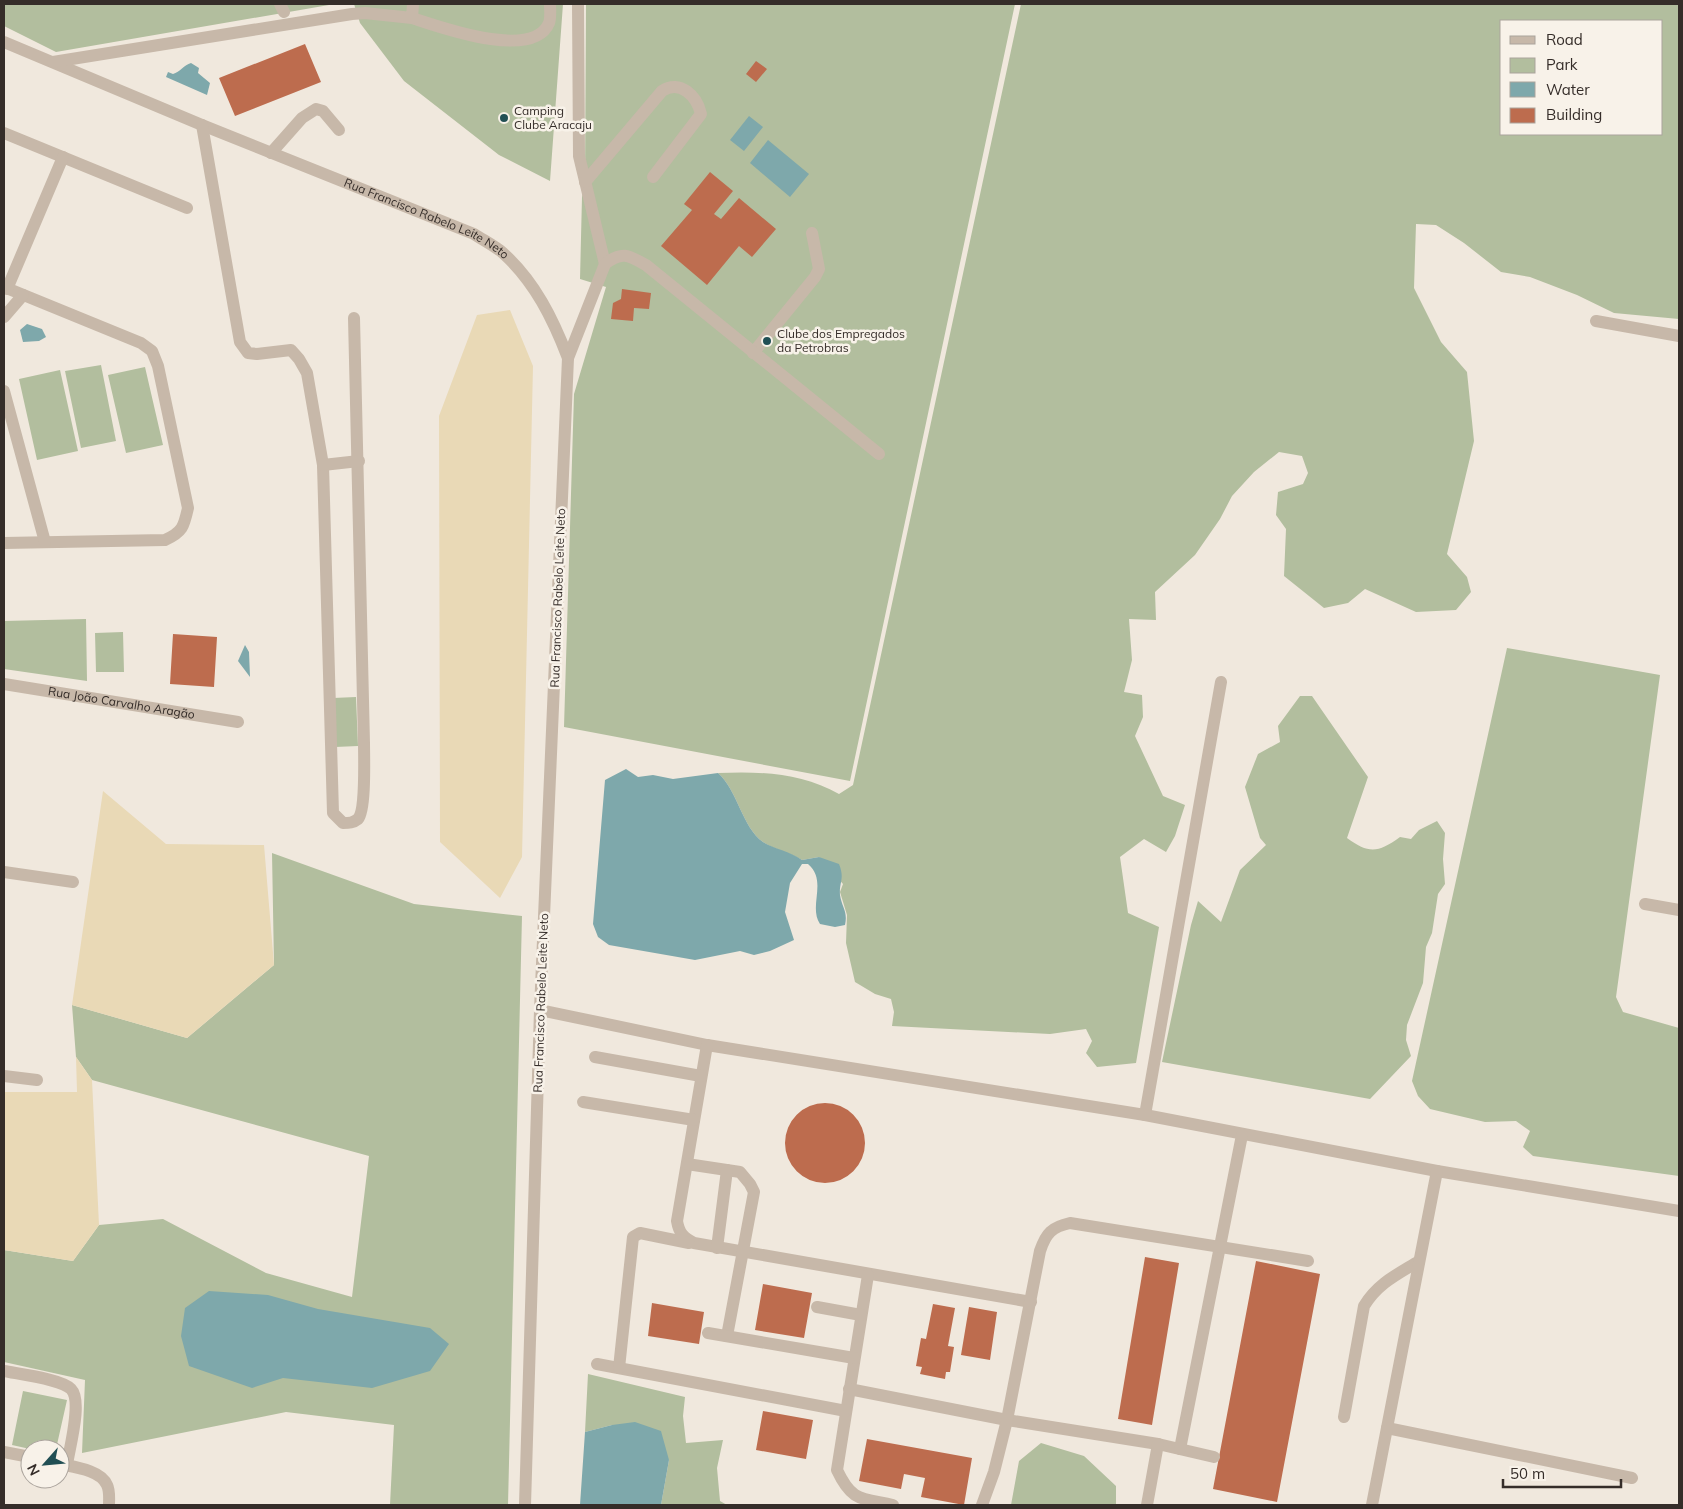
<svg xmlns="http://www.w3.org/2000/svg" width="1683" height="1509" font-family="Mulish,sans-serif">
  <style>
    .green { fill: #b2be9e; fill-rule: evenodd }
    .sand { fill: #e9d9b6 }
    .water { fill: #7ea8ab }
    .building { fill: #bd6c4e }
    .lines { fill: none; stroke-linecap: round; stroke-linejoin: round }
    .minor { stroke: #c7b8a9; stroke-width: 12 }
    .poi-dot { fill: #214f54; stroke: #f8f2e9; stroke-width: 2 }
    .labels { text-anchor: middle; stroke-width: 5; stroke-linejoin: round; paint-order: stroke }
    .poi-label { font-size: 12px; fill: #352d29; stroke: #f8f2e9; text-anchor: start }
    .street-label { font-size: 12px; fill: #352d29; stroke: #f8f2e9 }
  </style>
  <rect width="100%" height="100%" fill="#f0e8dd"/>
  <path class="green" d="M4 4H328L329 5 56 52 4 26Z
    M354 4H563L550 181 499 155 404 81 360 23Z
    M586 4H1015L850 781 564 727 574 394 606 287 580 279 582 197 585 182Z
    M1021 4H1679V319L1614 313 1577 295 1530 277 1501 272 1464 243 1436 225 1416 224 1414 288 1441 342 1467 372 1474 441 1447 554 1467 577 1471 592 1456 610 1416 612 1365 589 1348 603 1324 608 1284 576 1286 529 1276 515 1278 492 1303 484 1308 473 1302 456 1279 452 1254 472 1232 496 1220 519 1195 555 1155 592 1156 620 1129 619 1132 660 1124 692 1142 695 1143 717 1135 736 1163 796 1185 805 1175 836 1166 852 1144 839 1120 857 1128 913 1159 927 1136 1063 1097 1067 1086 1053 1092 1041 1086 1029 1050 1034 892 1026 894 1012 891 999 875 994 855 982 846 943 847 915 840 892 843 884 819 857 802 860C789 852 773 849 763 842 742 827 738 791 718 773 760 771 802 773 839 794L853 785ZM1502 21H1662V134H1502Z
    M101 365 116 441 81 448 65 371Z
    M145 367 163 445 126 453 108 375Z
    M60 370 78 451 37 460 19 379Z
    M86 619 87 681 4 669V621Z
    M123 632 124 672H96L95 633Z
    M1507 648 1660 675 1616 997 1623 1012 1679 1028V1176L1533 1156 1523 1147 1530 1131 1516 1121 1485 1122 1430 1109 1418 1096 1412 1081Z
    M1300 696H1312L1368 777 1347 838C1369 854 1378 853 1400 837L1411 839 1419 830 1437 821 1445 833 1443 859 1445 884 1438 894 1432 933 1426 947 1423 983 1407 1025 1406 1040 1411 1056 1370 1099 1162 1062 1191 925 1198 901 1221 922 1240 870 1266 845 1260 838 1245 787 1258 754 1280 742 1278 726Z
    M356 697 358 746 335 747 333 698Z
    M272 853 414 904 522 916 508 1505H390L394 1425 286 1412 82 1453 85 1380 4 1362V1250L73 1261 99 1225 163 1219 266 1273 352 1297 369 1156 92 1080 76 1057 72 1005 187 1038 274 965Z
    M588 1374 685 1397 683 1416 686 1443 723 1440 717 1468 720 1501 727 1505H661L669 1460 612 1425 585 1432Z
    M23 1391 67 1400 56 1449H30L12 1445Z
    M1041 1443 1084 1456 1116 1486V1505H1011L1019 1461Z"/>
  <path class="sand" d="M510 310 533 366 522 857 500 898 440 842 439 416 477 315Z
    M103 791 166 844 264 845 274 965 187 1038 72 1005Z
    M76 1057 92 1080 99 1225 73 1261 4 1250V1092H77Z"/>
  <path class="water" d="M191 63 199 68 198 73 210 83 207 95 166 77 168 72 173 74C180 72 184 65 191 63Z
    M749 116 763 127 744 151 730 140Z
    M768 140 809 174 790 197 750 163Z
    M27 324 42 329 46 337 39 341 23 342 20 330Z
    M245 645 249 652 250 677 238 661Z
    M626 769 638 777 653 775 673 779 718 773C738 791 742 827 763 842 774 849 790 851 802 860L819 857 839 864C845 879 839 882 840 895 842 908 848 911 845 925L835 927 820 924C808 906 828 881 808 864H802L790 883 785 912 794 940 770 951 754 955 740 951 695 960 609 945 598 937 593 924 605 780Z
    M209 1291 268 1295 318 1309 430 1328 449 1344 430 1371 372 1388 283 1378 252 1388 189 1366 181 1336 185 1308Z
    M635 1422 661 1431 669 1460 661 1505H580L585 1432 612 1425Z"/>
  <path class="building" d="M305 44 321 82 235 116 219 78Z
    M756 61 767 69 756 82 746 74Z
    M710 172 733 191 714 214 721 219 739 198 776 229 752 257 739 246 707 285 661 246 692 210 684 204Z
    M622 289 651 293 649 309 634 308 633 321 611 319 613 303 621 299Z
    M173 634 217 637 214 687 170 684Z
    M785 1143a40 40 0 1 1 80 0a40 40 0 1 1-80 0Z
    M1145 1257 1179 1263 1152 1425 1118 1419Z
    M1256 1261 1320 1274 1277 1502 1213 1489Z
    M763 1284 812 1293 804 1338 755 1330Z
    M652 1303 704 1312 699 1344 648 1336Z
    M933 1304 955 1308 948 1346 954 1347 950 1372H946L945 1379 920 1374 922 1367 916 1366 921 1338 926 1339Z
    M969 1307 997 1312 990 1360 961 1355Z
    M763 1411 813 1420 806 1459 756 1450Z
    M867 1439 972 1458 964 1505 921 1497 925 1478 904 1474 901 1489 859 1481Z"/>
  <g class="lines">
    <g class="minor">
      <path d="M280 4 284 12"/>
      <path d="M578 4 579 156 605 264"/>
      <path d="M412 18C440 27 533 61 549 23 551 18 550 9 550 4"/>
      <path id="s1" d="M4 42 202 125 474 234C483 240 495 246 503 253 535 282 553 319 568 358L540 1010 525 1505"/>
      <path d="M53 62 352 14 365 13 412 18 413 4"/>
      <path d="M202 125 240 342 248 353 257 354 291 350 299 359 307 373 323 465 333 813 343 823C349 823 353 823 358 819 366 810 364 756 364 743L354 318"/>
      <path d="M4 133 187 208"/>
      <path d="M271 153 302 118 316 109 323 111 339 130"/>
      <path d="M585 182 662 91C680 79 697 96 701 114L653 177"/>
      <path d="M4 287 141 343 152 351 158 366 188 508C184 526 183 532 165 540L4 543"/>
      <path d="M7 289 63 157"/>
      <path d="M4 317 23 295"/>
      <path d="M1596 321 1679 336"/>
      <path d="M753 353 815 277 819 269 812 233"/>
      <path d="M568 358 605 264C622 251 628 255 646 265L879 454"/>
      <path d="M4 391 45 542"/>
      <path d="M323 465 359 461"/>
      <path id="s2" d="M4 684 238 722"/>
      <path d="M4 872 73 882"/>
      <path d="M1645 904 1679 910"/>
      <path d="M540 1010 707 1045 1145 1115 1437 1171 1679 1211"/>
      <path d="M707 1045 677 1221C679 1233 683 1237 694 1243L1031 1302"/>
      <path d="M595 1057 701 1076"/>
      <path d="M4 1076 37 1080"/>
      <path d="M583 1102 694 1120"/>
      <path d="M1145 1115 1221 682"/>
      <path d="M687 1164 740 1172 750 1184 754 1192 727 1336"/>
      <path d="M717 1248 727 1170"/>
      <path d="M868 1275 837 1470C852 1502 861 1498 893 1505"/>
      <path d="M817 1307 861 1315"/>
      <path d="M708 1333 854 1358"/>
      <path d="M597 1364 846 1411"/>
      <path d="M619 1368 633 1237 640 1233 689 1243"/>
      <path d="M4 1371C19 1374 61 1379 71 1389 83 1401 69 1449 67 1465"/>
      <path d="M849 1389 1007 1420 1158 1444 1214 1457"/>
      <path d="M1344 1417 1364 1306C1378 1283 1398 1274 1419 1261"/>
      <path d="M1387 1428 1632 1478"/>
      <path d="M1180 1449 1242 1135"/>
      <path d="M4 1452 30 1457"/>
      <path d="M60 1464C74 1467 101 1470 107 1485 110 1491 109 1499 109 1505"/>
      <path d="M982 1505 994 1472 1007 1420 1040 1251C1046 1233 1052 1227 1070 1223L1308 1261"/>
      <path d="M1147 1505 1158 1444"/>
      <path d="M1372 1505 1437 1171"/>
    </g>
  </g>
  <g class="poi-dot">
    <circle cx="504" cy="118" r="5"/>
    <circle cx="767" cy="341" r="5"/>
  </g>
  <g class="labels">
    <g class="poi-label">
      <text x="514" y="115">Camping<tspan x="514" dy="14">Clube Aracaju</tspan></text>
      <text x="777" y="338">Clube dos Empregados<tspan x="777" dy="14">da Petrobras</tspan></text>
    </g>
    <g class="street-label">
      <text dy="4" stroke="none"><textPath href="#s1" startOffset="458">Rua Francisco Rabelo Leite Neto</textPath></text>
      <text transform="translate(558 598) rotate(-88)" y="4">Rua Francisco Rabelo Leite Neto</text>
      <text dy="4" stroke="none"><textPath href="#s2" startOffset="119">Rua João Carvalho Aragão</textPath></text>
      <text transform="translate(541 1003) rotate(-88)" y="4">Rua Francisco Rabelo Leite Neto</text>
    </g>
  </g>
  <rect width="1683" height="1509" fill="none" stroke="#352d29" stroke-width="10"/>
  <rect x="1500" y="20" width="162" height="115" fill="#f8f2e9" stroke="#aaa39c"/>
  <rect x="1510" y="36" width="25" height="8" fill="#c7b8a9" stroke="#aaa39c"/>
  <text x="1546" y="45" font-size="15" fill="#352d29">Road</text>
  <rect x="1510" y="58" width="25" height="15" fill="#b2be9e" stroke="#aaa39c"/>
  <text x="1546" y="70" font-size="15" fill="#352d29">Park</text>
  <rect x="1510" y="82" width="25" height="15" fill="#7ea8ab" stroke="#aaa39c"/>
  <text x="1546" y="95" font-size="15" fill="#352d29">Water</text>
  <rect x="1510" y="108" width="25" height="15" fill="#bd6c4e" stroke="#aaa39c"/>
  <text x="1546" y="120" font-size="15" fill="#352d29">Building</text>
  <g transform="translate(45 1464) rotate(243)"><circle r="24" fill="#f8f2e9" stroke="#aaa39c"/>
  <path d="M0-4L9 19L0 12L-9 19Z" fill="#214f54"/>
  <text y="-8" font-size="14" font-weight="bold" text-anchor="middle" fill="#352d29">N</text>
  </g>
  <path d="M1503 1479v8h118v-8" fill="none" stroke="#352d29" stroke-width="2.5"/>
  <text x="1510" y="1479" font-size="15" fill="#352d29" stroke="#f8f2e9" stroke-width="4" paint-order="stroke">50 m</text>
</svg>
